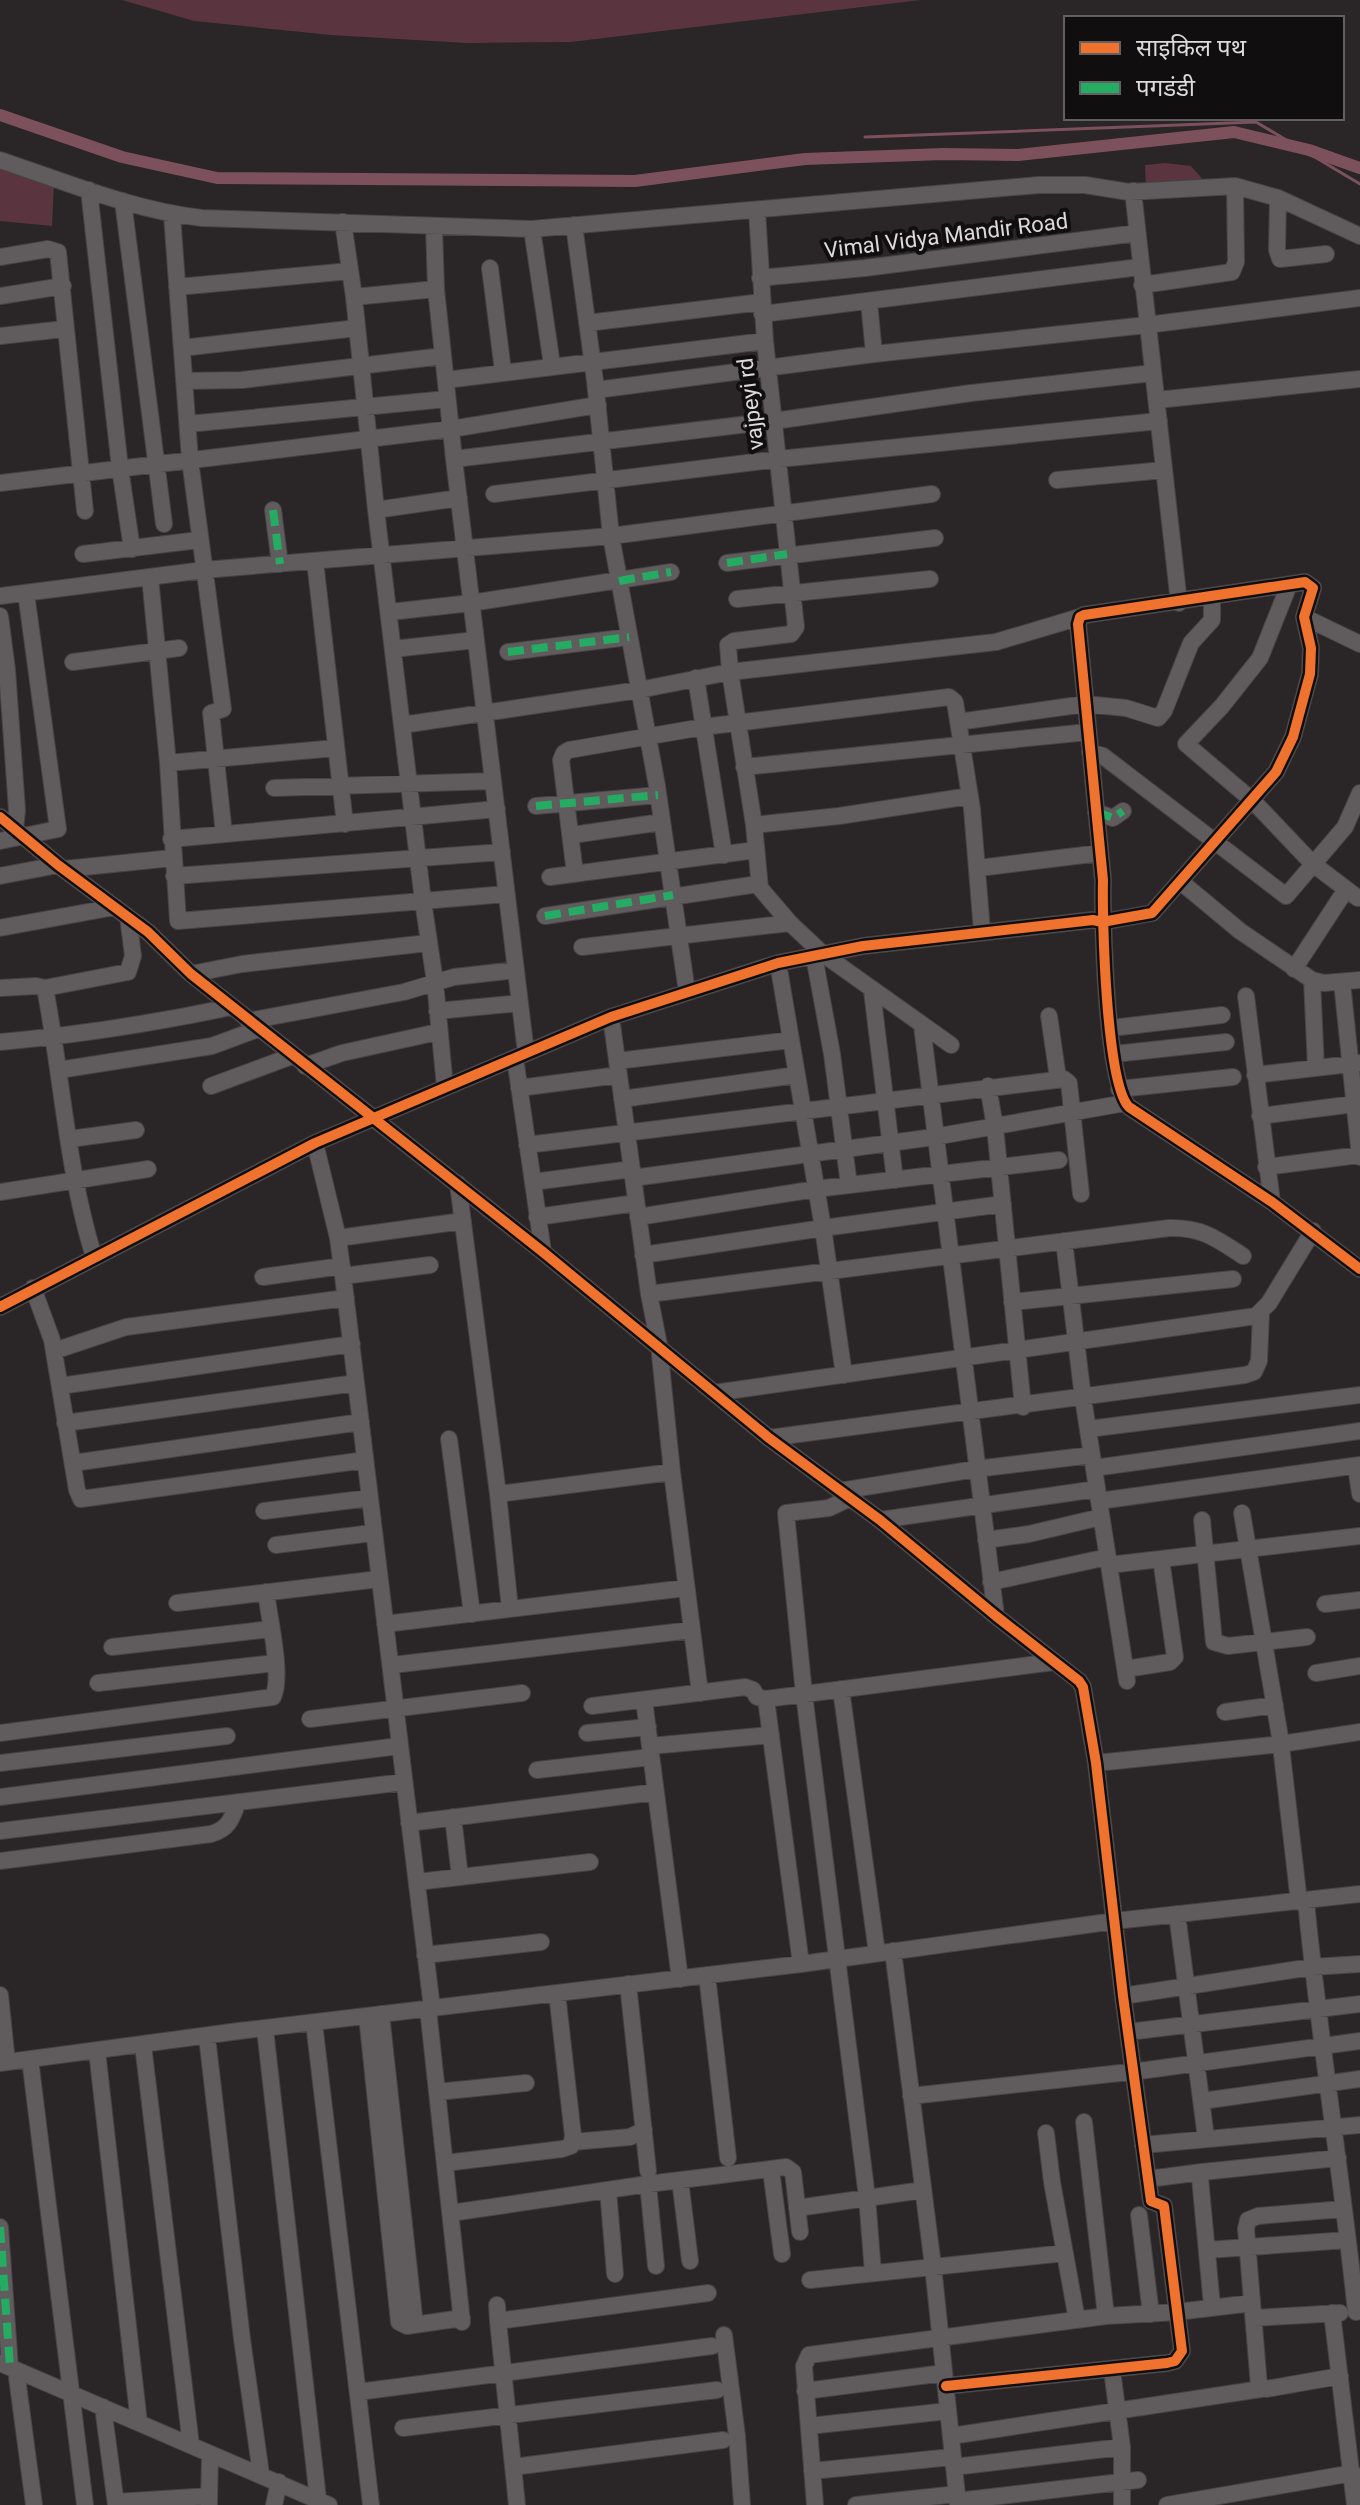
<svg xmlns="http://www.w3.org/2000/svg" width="1360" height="2505" font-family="Roboto,'Noto Sans Devanagari',sans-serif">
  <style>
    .green { fill: #5a343e }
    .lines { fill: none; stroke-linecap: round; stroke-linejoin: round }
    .stream { stroke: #7c515b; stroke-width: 3 }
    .canal { stroke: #7c515b; stroke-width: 12 }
    .minor-casing { stroke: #474344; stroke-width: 18 }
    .minor { stroke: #605c5d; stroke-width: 16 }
    .quiet { stroke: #26ab63; stroke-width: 8; stroke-dasharray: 16 8; stroke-linecap: butt }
    .cycleway-casing { stroke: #110e0f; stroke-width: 15 }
    .cycleway { stroke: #ef722f; stroke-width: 10 }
    .labels { text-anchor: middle; stroke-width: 8; stroke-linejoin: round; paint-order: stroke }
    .street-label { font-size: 22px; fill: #ded9da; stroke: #110e0f }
  </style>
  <rect width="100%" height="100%" fill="#2a2526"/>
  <path class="green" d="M122 0H921L571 42 466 43 331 35 194 21Z
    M1165 163 1191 166 1206 183 1146 188 1145 165Z
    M0 164 54 182 52 226 0 221Z"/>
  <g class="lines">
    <path class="stream" d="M865 137 1256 122 1360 184"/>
    <path class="canal" d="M0 115 122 157 217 178 635 181 805 159 943 154 1018 155 1234 132 1309 150 1360 168"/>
    <defs>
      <path id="minor" d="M0 160C66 182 132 210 202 218L532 229 1039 185H1085L1129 192 1235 186 1278 198 1360 236
        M89 190 120 468 132 549
        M1133 191 1179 603
        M1278 198 1277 250 1280 259 1326 254
        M123 201 164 524
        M757 210 765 341 796 627 791 634 734 641 728 645 730 672 754 825 760 888 790 923 823 954 951 1045
        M172 215 190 460 223 709 211 713 224 834
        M343 222 354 297
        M574 225 595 381 611 536 657 786 687 992
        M434 227 436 289 454 459 526 1053
        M532 229 552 365
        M0 257 48 249 58 252 85 511
        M490 268 503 371
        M760 278 865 268 1137 233
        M1142 285 1232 272 1236 262 1235 186
        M177 287 350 271
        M436 289 354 297 376 510 423 901 506 894
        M0 296 63 286
        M869 302 874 354
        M762 314 1140 267
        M587 323 762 302
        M0 336 64 329
        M182 348 357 328
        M446 380 765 341
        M184 381 242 380 443 356
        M596 390 874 354 1147 325 1360 298
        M1157 400 1360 379
        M188 424 447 399
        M454 459 774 421 971 393 1153 373
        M1057 480 1164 470
        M0 483 451 429 598 405
        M494 494 779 459 1159 421
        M273 510 280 564
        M376 510 459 498
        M83 554 199 540
        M315 561 345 824
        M727 563 935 538
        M150 577 168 763 178 921 423 901 435 982 445 1087
        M1289 585 1260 658 1222 706 1186 744 1253 801 1313 864 1358 898
        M0 596 204 570 611 536 932 494
        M737 599 930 579
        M390 612 471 603 671 572
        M0 616 7 670 17 810 15 830
        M1304 617 1360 644
        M393 649 476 640
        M508 652 629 637
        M73 662 179 648
        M696 678 724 855
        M958 722 1085 704 1126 708 1158 718 1164 711 1191 643 1212 620V598
        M402 725 639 690 730 672 996 642 1080 617
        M1090 752 1103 756 1286 896 1345 827 1360 793
        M168 763 336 748
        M744 767 1088 732
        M274 788 493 781
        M536 806 658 795
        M1096 812 1113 818 1123 811
        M0 817 58 865 148 932 191 974 543 1252 769 1438 880 1520 996 1616 1079 1681 1083 1687 1096 1763 1123 1996 1148 2179 1151 2201 1164 2206 1182 2351 1175 2361 1167 2363 946 2386
        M754 825 839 816 970 796
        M572 835 662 822
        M171 839 497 809
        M0 841 58 829 26 593
        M979 868 1100 853
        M65 869 172 858
        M575 874 561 760 564 753 569 750 703 727 949 697 955 702 972 809 982 931
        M0 876 58 865
        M174 876 502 852
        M550 877 756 850
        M1181 882 1240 931 1312 980 1324 983 1360 980
        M545 916 758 884
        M0 928 115 907
        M582 947 790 923
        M814 956 832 1054 849 1185
        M778 963 823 1228 1003 1204
        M1294 969 1345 891
        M191 974 242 964 428 943
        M1312 980 1316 1068
        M1342 982 1360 1157
        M0 988 36 986 45 988 128 972 133 956 128 917
        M45 988C62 1077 67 1170 94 1257
        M872 991 895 1180
        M1246 996 1272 1202
        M437 1011 520 1003
        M1049 1016 1058 1078
        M611 1017 649 1294 659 1345 672 1472 700 1693
        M248 1021 404 992 454 977 516 970
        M922 1026 996 1616
        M1111 1028 1222 1015
        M0 1042C78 1035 155 1023 231 1007
        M1114 1054 1226 1042
        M515 1058 543 1252
        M617 1061 791 1040
        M305 1066 342 1053 438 1032
        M59 1070 212 1046 258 1029
        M1255 1075 1360 1063
        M211 1086 292 1056
        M988 1086 995 1127 1023 1407
        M519 1088 619 1075
        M1119 1089 1233 1077
        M622 1099 797 1075
        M1260 1116 1354 1104
        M70 1139 136 1130
        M315 1143 338 1238 343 1276 432 2008
        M527 1145 1064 1079 1069 1083 1081 1194
        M1266 1167 1360 1155
        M633 1178 934 1137 1125 1103
        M533 1182 632 1169
        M458 1184 498 1494 510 1609
        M0 1192 148 1169
        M537 1217 636 1203
        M638 1217 816 1189 1059 1160
        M338 1238 463 1221
        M1064 1241 1083 1398 1127 1681
        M643 1255 823 1228 844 1375
        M343 1276 430 1265
        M263 1277 342 1266
        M33 1288 52 1340 77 1490 81 1499 365 1460
        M649 1294 1169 1228C1202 1227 1217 1239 1243 1256
        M1012 1302 1233 1279
        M0 1307 315 1143 611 1017 778 963 863 946 1093 920 1102 922 1152 913 1276 772 1293 737 1310 674 1311 648 1304 617 1313 588 1305 582 1084 615 1080 617 1078 624 1103 880C1102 918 1106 1084 1129 1107L1272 1202 1360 1269
        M54 1351 126 1327 346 1298
        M60 1386 352 1344
        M714 1393 1256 1316 1269 1303 1313 1231
        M65 1423 356 1383
        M1088 1429 1360 1395
        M769 1438 1245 1375 1254 1372 1259 1361 1261 1313
        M449 1439 472 1614
        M73 1463 361 1422
        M1356 1466 1360 1494
        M1094 1468 1360 1431
        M840 1491 976 1469 1092 1455
        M498 1494 672 1472
        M850 1498 829 1508 786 1513 804 1694 867 2197 873 2273
        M1099 1501 1360 1465
        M264 1511 370 1498
        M1242 1513 1280 1737 1299 1902
        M880 1520 1097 1489
        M1202 1520 1214 1642 1228 1646 1307 1637
        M986 1540 1029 1534 1101 1517
        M276 1545 372 1533
        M1109 1565 1360 1536
        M991 1582 1108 1557
        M177 1603 379 1579
        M1325 1604 1360 1600
        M385 1624 686 1588
        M112 1647 271 1629
        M392 1665 692 1630
        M1126 1669 1170 1662 1175 1657 1161 1559
        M1316 1673 1360 1666
        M98 1683 275 1663
        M841 1689 877 1953
        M766 1699 801 1964
        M644 1700 680 1979
        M592 1706 745 1687 753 1690 757 1697 766 1699 1054 1662
        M1225 1712 1275 1705
        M310 1719 522 1693
        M0 1733 273 1697C283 1676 269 1618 266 1592
        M587 1733 648 1727
        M650 1746 771 1735
        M0 1763 227 1736
        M1096 1763 1281 1744 1360 1732
        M537 1770 651 1757
        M0 1797 399 1746
        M453 1817 460 1877
        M409 1823 656 1792
        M0 1831 404 1782
        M0 1861 211 1834C229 1829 232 1818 238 1802
        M417 1882 590 1862
        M1306 1901C1319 2039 1342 2175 1356 2312
        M1177 1914 1206 2138
        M893 1951 933 2266 958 2505
        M425 1955 541 1942
        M707 1975 728 2158
        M628 1984 648 2171
        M0 1995 7 2062
        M1123 1996 1312 1967 1360 1964
        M428 2009 462 2322
        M381 2014 415 2325
        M367 2016 399 2322 407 2326 462 2318
        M314 2023 371 2505
        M265 2029 318 2499
        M1128 2032 1360 2004
        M207 2037 242 2339 261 2474
        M143 2045 191 2445
        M97 2051 139 2423
        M30 2059 85 2505
        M0 2063 239 2031 801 1964 1115 1921 1360 1894
        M437 2092 526 2083
        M911 2096 1147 2070 1360 2041
        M1202 2101 1360 2079
        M1084 2122 1106 2316
        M1046 2133 1052 2182 1077 2320
        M573 2142 630 2137 644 2130
        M1143 2145 1360 2125
        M445 2163 562 2149 571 2146 573 2136 557 1993
        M771 2170 782 2254
        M1148 2179 1202 2172
        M680 2180 690 2261
        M648 2184 656 2266
        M608 2190 615 2274
        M797 2208 923 2190
        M451 2213 648 2184 786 2167 793 2172 800 2232
        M1139 2215 1151 2314
        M0 2227 10 2367
        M1207 2250 1347 2240
        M810 2280 1065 2253
        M497 2305 498 2321
        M1212 2306 1200 2178 1202 2172 1338 2158
        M1332 2313 1355 2505
        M1254 2318 1340 2313
        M724 2335 737 2436 742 2505
        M0 2363 329 2505
        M16 2370 34 2505
        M1112 2370 1122 2447V2505
        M1340 2376 1266 2389 1259 2386 1246 2229 1248 2220 1258 2216 1343 2209
        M805 2391 944 2373
        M358 2392 712 2346
        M103 2407 116 2505
        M809 2426 948 2411
        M403 2428 717 2390
        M951 2436 1261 2389
        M513 2467 723 2440
        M954 2467 1122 2447
        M812 2471 952 2457
        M957 2501 1138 2480
        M116 2502 209 2496
        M209 2504 210 2454
        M274 2505 279 2482
        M517 2505 498 2321 708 2293
        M815 2505 804 2366 809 2355 1106 2316 1177 2312 1252 2303
        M856 2505 957 2494
        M1167 2505 1353 2473"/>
    </defs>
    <use href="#minor" class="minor-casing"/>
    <use href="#minor" class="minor"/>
    <path class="quiet" d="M273 510 280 564
      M727 563 787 554
      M619 581 671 572
      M508 652 629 637
      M536 806 658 795
      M1096 812 1113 818 1123 811
      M545 916 673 895
      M0 2227 10 2367"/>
    <defs>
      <path id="cycleway" d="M0 817 58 865 148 932 191 974 543 1252 769 1438 880 1520 996 1616 1079 1681 1083 1687 1096 1763 1123 1996 1148 2179 1151 2201 1164 2206 1182 2351 1175 2361 1167 2363 946 2386
        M0 1307 315 1143 611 1017 778 963 863 946 1093 920 1102 922 1152 913 1276 772 1293 737 1310 674 1311 648 1304 617 1313 588 1305 582 1084 615 1080 617 1078 624 1103 880C1102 918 1106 1084 1129 1107L1272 1202 1360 1269"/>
    </defs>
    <use href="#cycleway" class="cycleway-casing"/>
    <use href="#cycleway" class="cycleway"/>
  </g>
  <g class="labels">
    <g class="street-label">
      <text transform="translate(946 235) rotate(-7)" y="8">Vimal Vidya Mandir Road</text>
      <text transform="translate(750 404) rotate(-97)" y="8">vajpeyi rd</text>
    </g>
  </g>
  <rect x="1064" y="16" width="280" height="104" fill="#110e0f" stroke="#635f60" stroke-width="2"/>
  <rect x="1080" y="42" width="40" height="12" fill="#ef722f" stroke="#635f60" stroke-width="2"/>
  <text x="1136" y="56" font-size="24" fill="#ded9da">साइकिल पथ</text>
  <rect x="1080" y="82" width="40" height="12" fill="#26ab63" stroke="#635f60" stroke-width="2"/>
  <text x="1136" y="96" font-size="24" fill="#ded9da">पगडंडी</text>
</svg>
